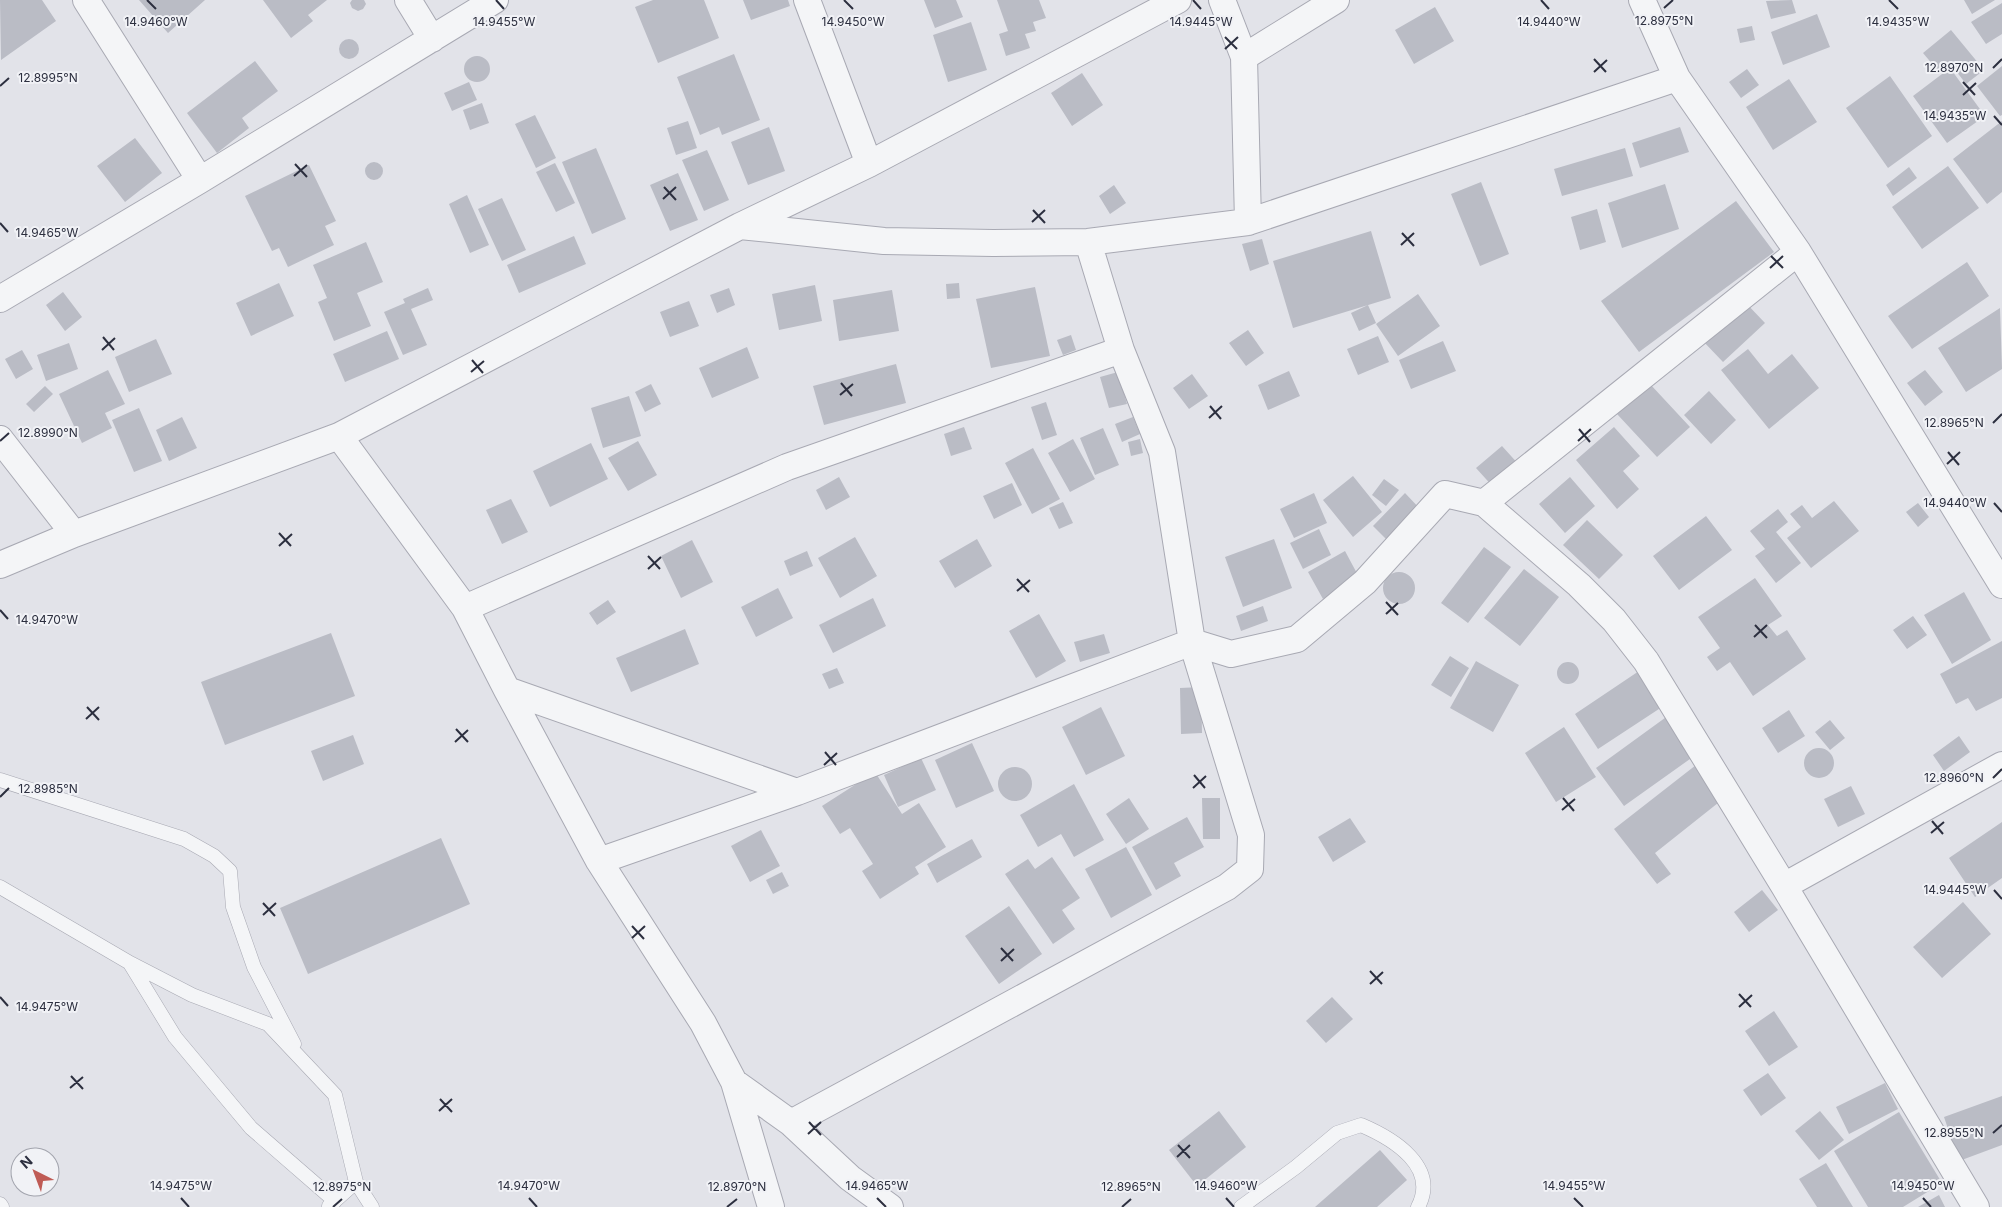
<svg xmlns="http://www.w3.org/2000/svg" width="2002" height="1207" font-family="Inter,sans-serif">
  <style>
    .building { fill: #babcc5 }
    .lines { fill: none; stroke-linecap: round; stroke-linejoin: round }
    .service-casing { stroke: #a8a9b3; stroke-width: 15 }
    .minor-casing { stroke: #a8a9b3; stroke-width: 28 }
    .service { stroke: #f4f5f7; stroke-width: 14 }
    .minor { stroke: #f4f5f7; stroke-width: 26 }
    .ticks { fill: none; stroke: #2c2f3f; stroke-width: 2 }
    .ticks-label { font-size: 12px; text-anchor: middle; fill: #2c2f3f; stroke: #f1f2f6; stroke-width: 4; stroke-linejoin: round; paint-order: stroke }
  </style>
  <rect width="100%" height="100%" fill="#e2e3e9"/>
  <path class="building" d="M0 0H42L56 21 1 60Z
    M139 0H205L168 33Z
    M263 0H327L308 15 313 21 291 38Z
    M352 0H364L366 4 363 9 358 11 352 8 350 3Z
    M653 0H704L719 38 658 63 635 7Z
    M743 0H788L790 6 751 20Z
    M924 0H956L963 17 935 28Z
    M997 0H1039L1046 18 1033 22 1036 31 1025 34 1030 48 1006 56 999 34 1008 31Z
    M1792 0 1796 13 1771 19 1766 1Z
    M1964 0H1995L1972 14Z
    M2002 3V34L1986 44 1971 22Z
    M1435 7 1454 41 1414 64 1395 30Z
    M1817 14 1830 47 1783 65 1771 32Z
    M971 22 987 70 948 82 933 35Z
    M1752 26 1755 40 1740 43 1737 29Z
    M1951 30 1984 70 1966 84 1950 63 1939 72 1923 53Z
    M339 49a10 10 0 1 1 20 0a10 10 0 1 1-20 0Z
    M734 54 760 120 722 135 719 127 700 135 677 77Z
    M464 69a13 13 0 1 1 26 0a13 13 0 1 1-26 0Z
    M255 61 278 91 242 118 249 128 217 153 187 113Z
    M2002 66V115L2000 116 1977 86Z
    M1950 68 1985 116 1947 143 1913 96Z
    M1747 69 1759 85 1741 98 1729 82Z
    M1082 73 1103 105 1072 126 1051 93Z
    M1890 76 1932 136 1888 168 1846 108Z
    M1789 79 1817 122 1773 150 1746 107Z
    M469 82 477 100 452 111 444 93Z
    M482 103 489 123 470 130 463 110Z
    M535 115 556 158 536 168 515 124Z
    M688 121 697 148 676 155 667 128Z
    M2002 121V192L1987 204 1953 159Z
    M769 127 785 171 748 185 731 142Z
    M1680 127 1689 152 1640 168 1632 143Z
    M135 138 162 173 125 202 97 166Z
    M596 148 626 219 592 234 562 162Z
    M1625 148 1633 176 1562 196 1554 169Z
    M707 150 729 200 704 211 682 160Z
    M365 171a9 9 0 1 1 18 0a9 9 0 1 1-18 0Z
    M555 163 575 203 556 212 536 172Z
    M309 165 336 221 325 226 334 245 288 267 279 248 272 251 245 196Z
    M1948 166 1979 208 1922 249 1892 207Z
    M1909 167 1917 178 1893 196 1886 185Z
    M678 173 698 220 670 231 650 185Z
    M1481 182 1509 254 1480 266 1451 194Z
    M1665 184 1679 229 1622 248 1608 203Z
    M1114 185 1126 203 1110 214 1099 196Z
    M467 195 489 245 470 253 449 204Z
    M502 198 526 250 502 261 478 209Z
    M1736 201 1774 252 1639 352 1601 301Z
    M1597 209 1606 242 1580 250 1571 217Z
    M1371 231 1391 298 1293 328 1273 261Z
    M574 236 586 264 519 293 507 265Z
    M1262 239 1269 264 1250 271 1242 244Z
    M366 242 383 282 357 293 371 326 334 341 318 302 327 298 313 265Z
    M1967 262 1989 296 1912 349 1888 316Z
    M279 283 294 316 251 336 236 303Z
    M959 283 960 298 947 299 946 284Z
    M815 285 822 321 779 330 772 294Z
    M1035 287 1050 356 991 368 976 299Z
    M428 288 433 300 411 309 427 345 403 355 384 312 405 303 403 299Z
    M729 288 735 305 717 313 710 295Z
    M892 290 899 331 839 341 833 300Z
    M63 292 82 317 65 331 46 305Z
    M1418 294 1440 326 1398 356 1376 324Z
    M689 301 699 326 670 337 660 312Z
    M1744 301 1765 323 1723 362 1702 340Z
    M1368 305 1376 323 1359 331 1351 313Z
    M2000 308 2002 369 1966 392 1938 348Z
    M1248 330 1264 353 1246 366 1229 343Z
    M387 331 399 359 345 382 333 354Z
    M1071 335 1076 350 1063 355 1057 340Z
    M1378 336 1389 362 1358 375 1347 349Z
    M156 339 172 374 129 392 115 357Z
    M1443 341 1456 371 1411 389 1399 360Z
    M69 343 78 369 46 381 37 355Z
    M747 347 759 378 712 398 699 368Z
    M1748 349 1768 374 1792 354 1819 388 1769 429 1721 370Z
    M22 350 33 369 16 379 5 359Z
    M896 364 906 403 824 425 813 386Z
    M108 370 125 404 105 413 112 428 82 443 59 394Z
    M1925 370 1943 392 1925 406 1907 383Z
    M1289 371 1300 396 1268 410 1258 385Z
    M1118 372 1127 404 1109 408 1100 377Z
    M1192 374 1208 396 1189 409 1173 388Z
    M651 384 661 404 645 412 635 392Z
    M1650 384 1690 427 1657 457 1617 414Z
    M45 386 53 394 34 412 26 404Z
    M1709 391 1736 420 1711 444 1684 415Z
    M629 396 641 436 603 448 591 408Z
    M1046 402 1057 435 1042 440 1031 407Z
    M139 408 162 461 134 472 112 420Z
    M182 417 197 448 169 461 156 430Z
    M1133 417 1140 434 1122 442 1115 424Z
    M964 427 972 449 951 456 944 434Z
    M1614 427 1640 456 1623 471 1639 489 1617 509 1576 460Z
    M1103 428 1119 465 1095 475 1080 438Z
    M1073 439 1095 479 1070 492 1048 453Z
    M1140 439 1143 453 1131 456 1128 442Z
    M638 441 657 475 628 491 608 458Z
    M591 443 608 479 550 507 533 471Z
    M1502 446 1521 467 1495 489 1476 468Z
    M1033 448 1060 499 1032 514 1005 463Z
    M1353 476 1382 512 1353 537 1323 500Z
    M839 477 850 497 826 510 816 490Z
    M1570 477 1595 506 1565 533 1539 504Z
    M1384 479 1399 490 1386 506 1372 495Z
    M1012 483 1022 505 994 519 983 496Z
    M1314 493 1327 523 1294 538 1280 509Z
    M1405 493 1422 511 1390 543 1373 526Z
    M511 499 528 532 502 544 486 510Z
    M1834 501 1859 531 1811 568 1787 538 1801 527 1790 514 1802 505 1812 518Z
    M1063 502 1073 523 1059 529 1049 508Z
    M1918 503 1929 517 1918 527 1906 512Z
    M1778 509 1788 522 1776 532 1801 563 1776 583 1755 556 1765 549 1750 531Z
    M1706 516 1732 550 1679 590 1653 556Z
    M1587 520 1623 555 1599 579 1563 545Z
    M1319 529 1331 555 1303 569 1290 543Z
    M855 537 877 576 840 598 818 558Z
    M977 539 992 566 955 588 939 561Z
    M1274 539 1292 588 1243 607 1225 557Z
    M692 540 713 582 681 598 661 556Z
    M1484 547 1511 567 1468 623 1441 603Z
    M807 551 813 566 790 576 784 561Z
    M1345 551 1360 579 1323 599 1308 572Z
    M1524 569 1559 597 1520 646 1484 618Z
    M1383 588a16 16 0 1 1 32 0a16 16 0 1 1-32 0Z
    M1755 578 1782 616 1768 625 1777 636 1787 630 1806 659 1753 696 1730 662 1717 671 1707 657 1720 648 1698 617Z
    M778 588 793 618 756 637 741 607Z
    M1964 592 1991 640 1952 664 1924 615Z
    M873 598 886 626 833 653 819 625Z
    M608 600 616 612 597 625 589 613Z
    M1263 606 1268 621 1241 631 1236 616Z
    M1039 614 1066 661 1036 678 1009 631Z
    M1913 616 1927 635 1907 649 1893 630Z
    M685 629 699 664 631 692 616 658Z
    M331 633 355 696 225 745 201 682Z
    M1104 634 1110 653 1080 662 1074 642Z
    M2002 641V698L1976 711 1968 698 1956 704 1940 674Z
    M1450 656 1469 668 1451 697 1431 685Z
    M1476 661 1519 685 1493 732 1450 708Z
    M1557 673a11 11 0 1 1 22 0a11 11 0 1 1-22 0Z
    M837 668 844 683 829 689 822 674Z
    M1642 669 1665 705 1598 749 1575 714Z
    M1201 687 1202 733 1181 734 1180 688Z
    M1101 707 1125 756 1086 775 1062 727Z
    M1789 710 1805 736 1778 753 1762 728Z
    M1669 715 1697 754 1624 806 1596 768Z
    M1830 720 1845 738 1830 750 1815 732Z
    M1564 727 1596 777 1556 802 1525 753Z
    M353 735 364 764 323 781 311 751Z
    M1959 736 1970 752 1944 771 1933 755Z
    M972 743 994 791 956 808 935 760Z
    M1804 763a15 15 0 1 1 30 0a15 15 0 1 1-30 0Z
    M921 758 936 790 898 807 884 775Z
    M1696 765 1723 799 1655 853 1671 874 1657 884 1614 829Z
    M998 784a17 17 0 1 1 34 0a17 17 0 1 1-34 0Z
    M875 772 902 814 919 803 946 847 915 867 919 874 880 899 862 871 873 864 850 828 840 834 822 806Z
    M1074 784 1104 840 1074 857 1061 834 1038 847 1020 815Z
    M1851 786 1865 814 1838 827 1824 799Z
    M1129 798 1149 829 1126 844 1106 814Z
    M1202 798H1220V839H1203Z
    M1187 817 1204 847 1174 863 1181 876 1156 890 1132 847Z
    M1350 818 1366 842 1333 862 1318 837Z
    M2002 822V878L1975 897 1949 858Z
    M761 830 780 866 750 882 731 846Z
    M441 838 470 904 308 974 280 908Z
    M972 839 982 857 937 883 927 864Z
    M1126 847 1152 895 1111 918 1085 869Z
    M1052 857 1080 898 1062 910 1075 929 1053 944 1005 874 1028 859 1035 869Z
    M782 872 789 886 773 894 766 880Z
    M1762 890 1778 910 1749 932 1734 912Z
    M1963 902 1991 934 1942 978 1913 947Z
    M1009 906 1042 954 999 984 965 936Z
    M1332 997 1353 1019 1326 1043 1306 1021Z
    M1774 1011 1798 1047 1769 1066 1745 1031Z
    M1768 1073 1786 1098 1761 1116 1743 1090Z
    M1885 1083 1898 1109 1849 1134 1836 1107Z
    M2002 1096V1145L1959 1161 1944 1117Z
    M1219 1111 1246 1147 1197 1186 1169 1150Z
    M1820 1111 1844 1140 1819 1160 1795 1131Z
    M1899 1112 1942 1183 1903 1207H1868L1834 1151Z
    M1380 1150 1407 1180 1377 1207H1315Z
    M1826 1163 1853 1207H1817L1799 1179Z
    M1939 1195 1945 1207H1918Z"/>
  <g class="lines">
    <defs>
      <path id="service" d="M0 780 184 839 214 856 230 871 233 907 254 967 294 1044
        M0 887 130 963 192 995 268 1024 335 1095 356 1182 372 1207
        M131 965 175 1037 251 1128 335 1201
        M0 1204 2 1207
        M329 1206 356 1182
        M1241 1207 1296 1167 1337 1133 1361 1125C1394 1139 1439 1167 1418 1207"/>
      <path id="minor" d="M86 0 200 180
        M408 0 432 39
        M807 0 869 164
        M1222 0 1244 57 1248 222
        M1642 0 1677 78 1798 252 2002 585
        M1244 57 1336 0
        M740 226 884 241 993 243 1088 242 1248 222 1677 78
        M0 299 200 180 495 0
        M339 436 465 608 507 690 599 861 703 1023 734 1082 771 1207
        M0 439 74 534 0 565
        M1484 503 1798 252
        M74 534 339 436 740 226 869 164 1178 0
        M465 608 787 467 1121 350
        M507 690 797 792
        M599 861 797 792 1192 642 1231 654 1297 639 1365 582 1445 494 1484 503 1579 585 1614 620 1646 661 1784 886 1976 1207
        M1784 886 2002 765
        M734 1082 791 1123 850 1178 890 1207
        M791 1123 1227 887 1250 869 1251 835 1192 642 1162 452 1121 350 1088 242"/>
    </defs>
    <use href="#service" class="service-casing"/>
    <use href="#minor" class="minor-casing"/>
    <use href="#service" class="service"/>
    <use href="#minor" class="minor"/>
  </g>
  <path class="ticks" d="M147 0 156 9M496 0 504 9M844 0 853 9M1193 0 1201 9M1541 0 1549 9M1889 0 1898 9M1664 8 1673 0M1225 37 1237 49M1225 49 1238 37M1594 59 1606 72M1993 68 2002 59M1594 72 1607 60M1963 82 1975 95M0 86 9 78M1963 95 1976 83M1994 116 2002 125M295 164 307 177M294 176 307 165M664 187 676 200M663 199 676 187M1033 210 1045 223M1032 222 1045 210M0 223 8 232M1402 233 1414 246M1401 245 1414 233M1771 256 1783 268M1770 268 1783 256M103 337 114 350M102 350 115 338M472 360 483 373M471 372 484 361M841 383 852 396M840 395 853 384M1210 406 1221 419M1209 418 1222 406M1993 423 2002 414M1579 429 1590 442M0 441 9 433M1578 441 1591 429M1948 452 1959 465M1947 464 1960 452M1994 503 2002 512M279 533 291 546M279 546 292 534M648 556 660 569M648 569 661 557M1017 579 1029 592M1017 591 1030 580M1386 602 1398 615M0 610 8 619M1386 614 1398 603M1755 625 1767 638M1754 637 1767 625M87 707 99 720M86 719 99 707M456 729 468 742M455 742 468 730M825 752 836 765M824 765 837 753M1194 775 1205 788M1993 778 2002 769M1193 788 1206 776M0 797 9 788M1563 798 1574 811M1562 810 1575 799M1932 821 1943 834M1931 833 1944 822M1994 890 2002 899M263 903 275 916M263 915 276 903M632 926 644 939M632 938 645 926M1001 948 1013 961M1001 961 1014 949M1370 971 1382 984M1370 984 1383 972M1739 994 1751 1007M0 997 8 1006M1739 1007 1752 995M71 1076 83 1089M70 1088 83 1077M440 1099 452 1112M439 1111 452 1099M809 1122 821 1135M1993 1133 2002 1125M808 1134 821 1122M1178 1145 1190 1158M1177 1157 1190 1145M181 1198 189 1207M529 1198 537 1207M877 1198 886 1207M1226 1198 1234 1207M1574 1198 1583 1207M1923 1198 1931 1207M333 1207 342 1199M727 1207 737 1199M1122 1207 1131 1199"/>
  <g class="ticks-label">
    <text x="1664" y="25">12.8975°N</text>
    <text x="1201" y="26">14.9445°W</text>
    <text x="1549" y="26">14.9440°W</text>
    <text x="1898" y="26">14.9435°W</text>
    <text x="156" y="26">14.9460°W</text>
    <text x="504" y="26">14.9455°W</text>
    <text x="853" y="26">14.9450°W</text>
    <text x="1954" y="72">12.8970°N</text>
    <text x="48" y="82">12.8995°N</text>
    <text x="1955" y="120">14.9435°W</text>
    <text x="47" y="237">14.9465°W</text>
    <text x="1954" y="427">12.8965°N</text>
    <text x="48" y="437">12.8990°N</text>
    <text x="1955" y="507">14.9440°W</text>
    <text x="47" y="624">14.9470°W</text>
    <text x="1954" y="782">12.8960°N</text>
    <text x="48" y="793">12.8985°N</text>
    <text x="1955" y="894">14.9445°W</text>
    <text x="47" y="1011">14.9475°W</text>
    <text x="1954" y="1137">12.8955°N</text>
    <text x="181" y="1190">14.9475°W</text>
    <text x="529" y="1190">14.9470°W</text>
    <text x="877" y="1190">14.9465°W</text>
    <text x="1226" y="1190">14.9460°W</text>
    <text x="1574" y="1190">14.9455°W</text>
    <text x="1923" y="1190">14.9450°W</text>
    <text x="342" y="1191">12.8975°N</text>
    <text x="737" y="1191">12.8970°N</text>
    <text x="1131" y="1191">12.8965°N</text>
  </g>
  <g transform="translate(35 1172) rotate(318)"><circle r="24" fill="#f1f2f6" stroke="#a2a4ad"/>
  <path d="M0-4L9 19L0 12L-9 19Z" fill="#bf5b55"/>
  <text y="-8" font-size="14" font-weight="bold" text-anchor="middle" fill="#2c2f3f">N</text>
  </g>
</svg>
